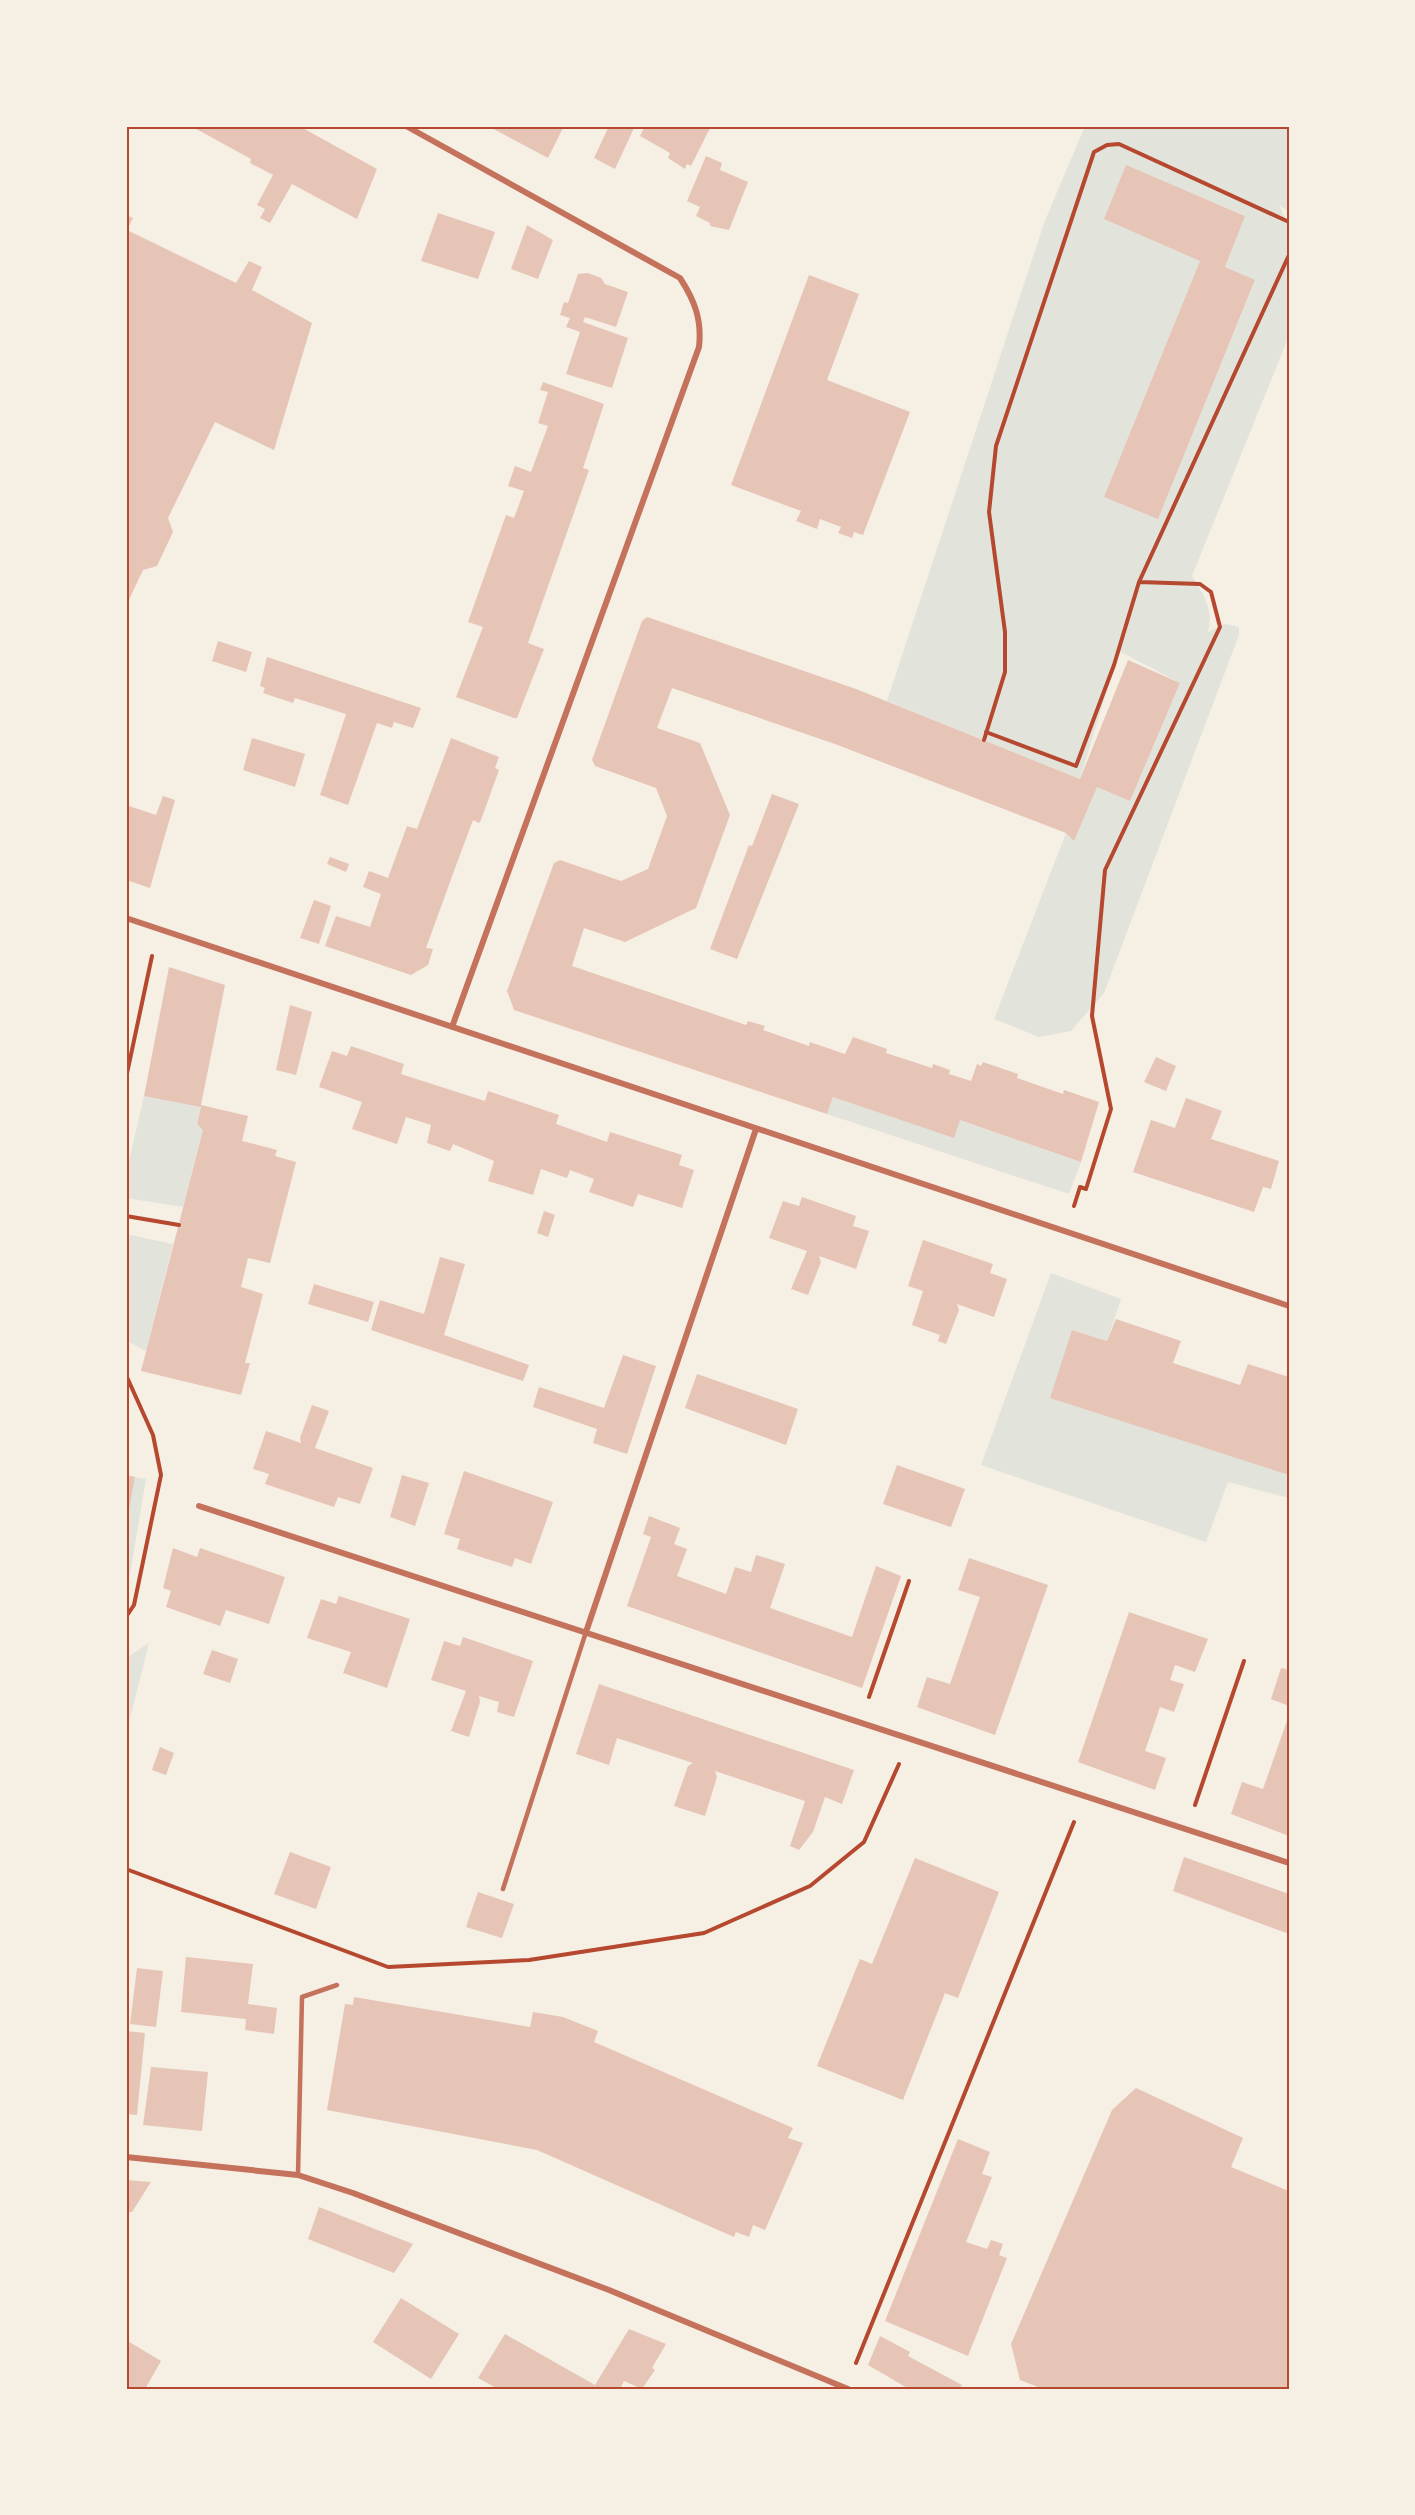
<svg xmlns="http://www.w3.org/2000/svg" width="1415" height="2515" font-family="'Space Grotesk',sans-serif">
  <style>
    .green { fill: #e2e4dc; fill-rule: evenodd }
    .building { fill: #e6c5b7 }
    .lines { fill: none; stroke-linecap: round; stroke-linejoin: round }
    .path { stroke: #b5482f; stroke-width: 4 }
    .service { stroke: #c5725c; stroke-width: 4.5 }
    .minor { stroke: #c5725c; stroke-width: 6 }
    .neatline { fill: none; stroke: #b5482f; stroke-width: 2 }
  </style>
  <rect width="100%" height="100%" fill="#f6efe4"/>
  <path class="green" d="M1085 126H1289V212L1279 205 1289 226V336L1192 576C1204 594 1214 611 1208 632L1225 624 1239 627V635L1104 993 1071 1031 1039 1037 994 1019 1066 833 1098 784 1130 801 1180 683 1119 651 1080 779 887 701 1044 223ZM1126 166 1244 215 1225 267 1255 281 1158 518 1200 261Z
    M144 1096 201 1105 197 1124 203 1130 183 1207 126 1198V1173Z
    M833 1097 960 1120 1081 1162 1069 1194 827 1114Z
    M126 1234 173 1244 146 1351 129 1342 126 1334Z
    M1051 1273 1121 1299 1107 1341 1073 1330 1289 1475V1498L1228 1482 1206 1542 981 1465Z
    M135 1477 146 1479 126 1598V1527Z
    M149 1643 126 1734V1658Z"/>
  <path class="building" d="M191 126H299L377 169 357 219 292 184 270 223 260 218 265 209 257 205 273 175 250 163 251 159Z
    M488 126H564L548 158Z
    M609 126H635L615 169 594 158Z
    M645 126H711L691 166 687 164 685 169 668 158 670 153 640 136Z
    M706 156 722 163 720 170 748 182 729 230 710 226V223L696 216 700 207 687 201Z
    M1126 165 1245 216 1225 267 1255 280 1158 519 1104 497 1200 261 1104 219Z
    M438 213 495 232 478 279 421 261Z
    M126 215 133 218 127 230 236 283 249 261 262 267 252 290 312 323 274 450 215 422 168 518 173 532 157 566 143 570 126 606Z
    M527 225 553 240 538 279 511 269Z
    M588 273 601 278 605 284 628 292 616 327 585 317 583 322 628 338 612 388 566 374 580 332 566 327 570 318 560 315 564 302 568 303 578 274Z
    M809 275 859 294 827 380 910 412 863 535 854 532 852 538 838 533 841 527 820 519 817 529 796 521 801 511 731 485Z
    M543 382 604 404 583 468 589 470 528 643 544 649 517 718H514L456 697 483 627 468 622 506 515 514 518 524 491 508 486 515 466 531 472 548 426 538 423 548 392 540 390Z
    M647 617 856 689 1080 779 1128 660 1180 683 1130 801 1097 787 1074 841 1066 833 835 744 672 688 657 728 700 743 730 815 696 908 625 942 584 928 572 966 746 1025 748 1021 765 1026 763 1030 809 1046 810 1042 845 1054 853 1037 887 1049 886 1053 932 1068 933 1064 950 1070 949 1074 971 1081 977 1064 981 1066 983 1062 1018 1074 1017 1078 1063 1094 1064 1090 1099 1102 1081 1162 960 1120 954 1138 833 1097 827 1114 514 1010 507 991 554 863 560 860 621 881 648 869 667 816 656 788 595 766 592 760 642 621Z
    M218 641 252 652 246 672 212 661Z
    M267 657 421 708 413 728 394 722 392 728 377 723 348 805 320 795 346 714 295 698 293 703 263 693 265 688 260 686Z
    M252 738 305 754 295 787 243 770Z
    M451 738 499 757 495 768 499 770 481 820 479 823 473 820 454 871 426 948 433 949 428 965 411 975 325 946 336 916 370 927 381 894 363 887 369 871 388 878 407 826 417 829Z
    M772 794 799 804 737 959 710 949 749 845 752 846Z
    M163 796 175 800 150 888 126 880V805L156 815Z
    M330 857 349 864 346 872 327 864Z
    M314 900 331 906 319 944 300 938Z
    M169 967 225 985 201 1105 248 1116 242 1141 277 1150 275 1156 296 1162 270 1263 248 1258 241 1287 263 1294 245 1363H250L241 1395 141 1371 203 1130 197 1124 201 1107 144 1096Z
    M290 1005 312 1012 296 1075 276 1070Z
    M351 1046 404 1064 401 1074 485 1101 488 1091 559 1115 556 1124 607 1142 610 1132 682 1155 679 1165 694 1170 682 1208 638 1194 633 1207 589 1192 594 1179 570 1170 567 1178 541 1169 533 1195 488 1181 494 1161 453 1144 450 1151 427 1143 431 1125 406 1117 397 1144 352 1129 362 1102 319 1087 332 1051 347 1056Z
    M1156 1057 1176 1066 1166 1091 1144 1082Z
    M1186 1098 1222 1111 1211 1139 1279 1161 1271 1189 1263 1187 1254 1212 1133 1172 1151 1120 1175 1128Z
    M802 1197 856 1216 853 1226 869 1231 856 1269 819 1256 821 1262 808 1295 791 1289 807 1251 769 1238 783 1201 799 1206Z
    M544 1211 555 1215 548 1237 537 1233Z
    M923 1240 993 1264 990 1273 1007 1279 994 1317 957 1304 959 1310 946 1344 938 1341 940 1335 912 1325 923 1291 908 1286Z
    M440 1257 465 1264 444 1335 529 1365 523 1381 371 1330 380 1300 424 1314Z
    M314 1284 374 1302 368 1322 308 1304Z
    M1116 1319 1181 1341 1173 1363 1240 1385 1248 1364 1289 1377V1475L1050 1398 1072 1330 1107 1341Z
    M623 1355 656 1366 627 1454 593 1443 597 1429 533 1407 539 1387 604 1408Z
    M697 1374 798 1409 786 1445 685 1408Z
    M312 1405 329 1411 315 1448 373 1468 360 1504 338 1497 334 1507 265 1484 269 1474 253 1469 266 1431 301 1443 300 1438Z
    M897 1465 965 1489 951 1527 883 1504Z
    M464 1471 553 1502 531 1564 515 1558 512 1567 484 1558 457 1549 460 1539 444 1534Z
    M126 1475 135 1477 127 1521H126Z
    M402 1475 429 1483 415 1526 390 1517Z
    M649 1516 680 1528 674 1544 687 1549 677 1576 726 1594 735 1567 751 1572 756 1555 785 1564 770 1608 852 1637 876 1566 901 1576 862 1688 627 1606 651 1537 643 1534Z
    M173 1548 197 1557 200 1548 285 1577 269 1624 226 1610 220 1626 166 1607 171 1591 163 1588Z
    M969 1558 1048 1585 995 1735 917 1707 927 1677 950 1684 980 1597 958 1590Z
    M339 1596 410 1619 387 1688 343 1673 351 1652 307 1638 321 1599 336 1604Z
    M1129 1612 1208 1639 1195 1672 1175 1665 1170 1680 1184 1684 1174 1712 1160 1707 1145 1751 1166 1758 1155 1790 1078 1762Z
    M463 1637 533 1661 514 1717 497 1712 499 1702 479 1696 480 1702 469 1737 451 1731 466 1691 431 1680 444 1641 460 1646Z
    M212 1650 238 1659 230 1683 203 1674Z
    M1281 1668 1289 1670V1706L1271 1699Z
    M599 1684 854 1770 842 1804 825 1797 813 1832 799 1850 790 1846 805 1801 715 1771 717 1777 705 1816 674 1806 688 1766 693 1763 617 1738 609 1765 576 1754Z
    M1289 1715V1836L1231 1814 1242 1782 1263 1789Z
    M160 1747 174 1753 166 1775 152 1770Z
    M290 1852 331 1867 316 1909 274 1894Z
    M1184 1857 1289 1894V1934L1173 1891Z
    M915 1858 999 1892 958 1998 945 1993 903 2100 817 2066 860 1959 872 1964Z
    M478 1892 514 1904 502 1938 466 1927Z
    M186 1957 253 1964 248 2004 277 2008 274 2034 245 2030 246 2019 181 2012Z
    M137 1968 163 1971 156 2027 130 2024Z
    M354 1997 530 2027 533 2012 563 2017 598 2031 594 2042 793 2128 788 2138 803 2143 765 2230 753 2225 749 2237 736 2232 734 2237 537 2150 327 2110 345 2004 353 2005Z
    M126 2031 145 2033 137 2115 126 2114Z
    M151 2067 208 2072 202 2131 143 2125Z
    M1136 2088 1243 2138 1231 2167 1289 2191V2389H1043L1020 2380 1011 2344 1112 2110Z
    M958 2139 990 2152 982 2174 992 2177 966 2242 987 2249 991 2240 1003 2244 999 2255 1007 2258 968 2356 885 2321Z
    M126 2180 151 2182 132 2212H126Z
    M319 2207 413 2244 394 2273 308 2239Z
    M401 2298 459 2334 431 2379 373 2342Z
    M629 2329 666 2344 652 2368 655 2370 642 2389 624 2381 620 2389H498L478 2378 505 2334 595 2385Z
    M880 2336 910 2352 908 2356 962 2385 959 2389H909L868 2365Z
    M126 2340 161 2361 145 2389H126Z"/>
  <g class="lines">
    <path class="path" d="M986 732 1076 766 1114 665 1139 582 1289 255
      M984 740 1005 672V632L989 512 996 446 1094 152 1107 145 1119 144 1289 222
      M126 1078 152 956
      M1074 1206 1080 1187 1086 1189 1111 1109 1092 1016 1105 870 1220 627 1211 592 1200 584 1139 582
      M126 1216 179 1225
      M126 1375 153 1435 161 1475 134 1605 126 1617
      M869 1697 909 1581
      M1195 1805 1244 1661
      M126 1869 388 1967 529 1960 704 1933 810 1886 864 1842 899 1764
      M856 2363 1074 1822"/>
    <path class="service" d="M503 1889 586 1632
      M298 2175 302 1997 337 1985"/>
    <path class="minor" d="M406 126 680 278C695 301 702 320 699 347L452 1027
      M126 918 1289 1306
      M199 1506 1289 1863
      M586 1632 756 1129
      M126 2157 298 2175 353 2193 609 2290 848 2389"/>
  </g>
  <rect width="1415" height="2515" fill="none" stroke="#f6efe4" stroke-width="255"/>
  <rect x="128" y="128" width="1160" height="2260" class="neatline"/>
</svg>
